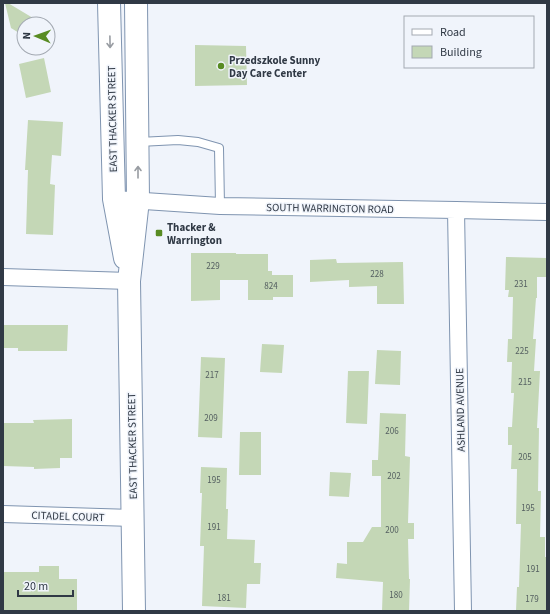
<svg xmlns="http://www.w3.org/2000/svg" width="550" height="614" font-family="'Source Sans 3',sans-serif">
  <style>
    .building { fill: #c4d7b6 }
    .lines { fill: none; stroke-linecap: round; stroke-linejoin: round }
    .lane-casing { stroke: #7f94b0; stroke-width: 10 }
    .street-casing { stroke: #7f94b0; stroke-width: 18 }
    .secondary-casing { stroke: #7f94b0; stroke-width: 24 }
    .lane { stroke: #fff; stroke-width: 8 }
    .street { stroke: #fff; stroke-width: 16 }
    .secondary { stroke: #fff; stroke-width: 22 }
    .oneway { stroke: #989ca2 }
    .poi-dot { fill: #588b22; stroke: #f0f4fb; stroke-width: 1.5 }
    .labels { text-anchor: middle; stroke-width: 3; stroke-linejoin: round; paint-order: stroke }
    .number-label { font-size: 9px; fill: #556061 }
    .poi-label { font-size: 11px; font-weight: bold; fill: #303945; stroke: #f0f4fb; text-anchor: start }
    .street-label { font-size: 11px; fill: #303945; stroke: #f0f4fb }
  </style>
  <rect width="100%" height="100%" fill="#f0f4fb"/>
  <path class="building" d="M5 3H8L43 24H24V36L11 28Z
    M195 45 246 46 247 85 195 86Z
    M44 58 51 92 26 98 19 64Z
    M28 120 63 122 61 156 52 155 50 184 55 185 53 235 26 234 28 170H25Z
    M191 253H236V254H268V271H272V275H293V297H273V300H248V280H220V300L191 301Z
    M506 257 547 258V277H537V298H536L533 339H536L534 371H540L537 428H539L538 491H541L540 537H545V557H547V611H516L517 587H519L521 524H516L517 469H511L512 445H508V427H512L514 393H511L512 362H507L508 339H512L513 297H508L509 290H505Z
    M336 259 337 263 403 262 404 304H377V286L349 287V280L310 282V260Z
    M3 325H68L67 351H18V348H3Z
    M262 344 284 345 282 373 260 372Z
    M377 350 401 351 400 385 375 384Z
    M201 357 225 358 222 438 198 437Z
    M348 371H369L367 424 346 423Z
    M380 413 406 414 405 456 410 457 408 523H414V539H408L409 579H410L409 611H382L383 582 336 578 337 563 347 564V542H363L372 527H381V476H372V460H378Z
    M72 419V458H60V468L34 469V467L3 466V423H34L33 420Z
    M240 432H261V475H239Z
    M201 467 227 468 226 509H228L227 539 255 540 254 563H261L260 584H247L246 608 202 606 204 546H200L202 493H200Z
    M330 472 351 473 349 497 329 496Z
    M39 566H59V579H77V610H30V611H3V572H39Z"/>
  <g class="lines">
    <defs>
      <path id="lane" d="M139 142 178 140 198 142 219 148 220 206"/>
      <path id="street" d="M114 199 220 206 456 210 547 212
        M456 210 463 611
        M3 277 129 281
        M3 514 133 518"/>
      <path id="secondary" d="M109 3 114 199 125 258
        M134 611 129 281 138 200 136 3"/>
    </defs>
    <use href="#lane" class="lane-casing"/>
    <use href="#street" class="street-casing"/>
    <use href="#secondary" class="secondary-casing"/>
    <use href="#lane" class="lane"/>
    <use href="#street" class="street"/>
    <use href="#secondary" class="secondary"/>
  </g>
  <defs><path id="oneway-shaft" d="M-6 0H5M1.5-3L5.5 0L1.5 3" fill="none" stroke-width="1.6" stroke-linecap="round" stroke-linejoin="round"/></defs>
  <g class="oneway">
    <use href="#oneway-shaft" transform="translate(110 42) rotate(89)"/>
    <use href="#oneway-shaft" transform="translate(138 172) rotate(-90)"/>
  </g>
  <g class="poi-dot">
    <circle cx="221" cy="66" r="4"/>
    <rect x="155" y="229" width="8" height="8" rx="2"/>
  </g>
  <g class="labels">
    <g class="number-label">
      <text x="213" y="269">229</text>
      <text x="377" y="277">228</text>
      <text x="521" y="287">231</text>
      <text x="271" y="289">824</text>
      <text x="522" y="354">225</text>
      <text x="212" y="378">217</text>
      <text x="525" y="385">215</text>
      <text x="211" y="421">209</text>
      <text x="392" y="434">206</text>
      <text x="525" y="460">205</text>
      <text x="394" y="479">202</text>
      <text x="214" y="483">195</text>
      <text x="528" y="511">195</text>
      <text x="214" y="530">191</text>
      <text x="392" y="533">200</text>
      <text x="533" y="572">191</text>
      <text x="396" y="598">180</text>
      <text x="224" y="601">181</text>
      <text x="532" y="602">179</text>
    </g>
    <g class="poi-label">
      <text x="229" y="64">Przedszkole Sunny<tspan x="229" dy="13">Day Care Center</tspan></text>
      <text x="167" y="231">Thacker &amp;<tspan x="167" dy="13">Warrington</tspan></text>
    </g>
    <g class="street-label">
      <text transform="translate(112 119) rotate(-91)" y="4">EAST THACKER STREET</text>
      <text transform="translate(330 208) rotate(1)" y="4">SOUTH WARRINGTON ROAD</text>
      <text transform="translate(460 410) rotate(-91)" y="4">ASHLAND AVENUE</text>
      <text transform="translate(132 446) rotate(-91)" y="4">EAST THACKER STREET</text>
      <text transform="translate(68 516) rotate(2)" y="4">CITADEL COURT</text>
    </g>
  </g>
  <rect width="550" height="614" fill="none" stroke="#303945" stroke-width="8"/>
  <rect x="404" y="16" width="130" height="52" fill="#f0f4fb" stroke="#a3a9b2"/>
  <rect x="412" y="29" width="20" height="6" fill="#ffffff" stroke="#a3a9b2"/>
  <text x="440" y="36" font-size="12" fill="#303945">Road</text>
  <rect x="412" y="46" width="20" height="12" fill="#c4d7b6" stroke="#a3a9b2"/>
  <text x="440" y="56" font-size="12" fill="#303945">Building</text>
  <g transform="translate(36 36) rotate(272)"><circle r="19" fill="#f0f4fb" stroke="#a3a9b2"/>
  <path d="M0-3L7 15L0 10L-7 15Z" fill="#588b22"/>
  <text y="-6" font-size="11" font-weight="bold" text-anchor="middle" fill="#303945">N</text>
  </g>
  <path d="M18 590v6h55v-6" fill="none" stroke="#303945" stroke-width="2"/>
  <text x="24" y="590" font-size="12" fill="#303945" stroke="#f0f4fb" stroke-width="3" paint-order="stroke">20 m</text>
</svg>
